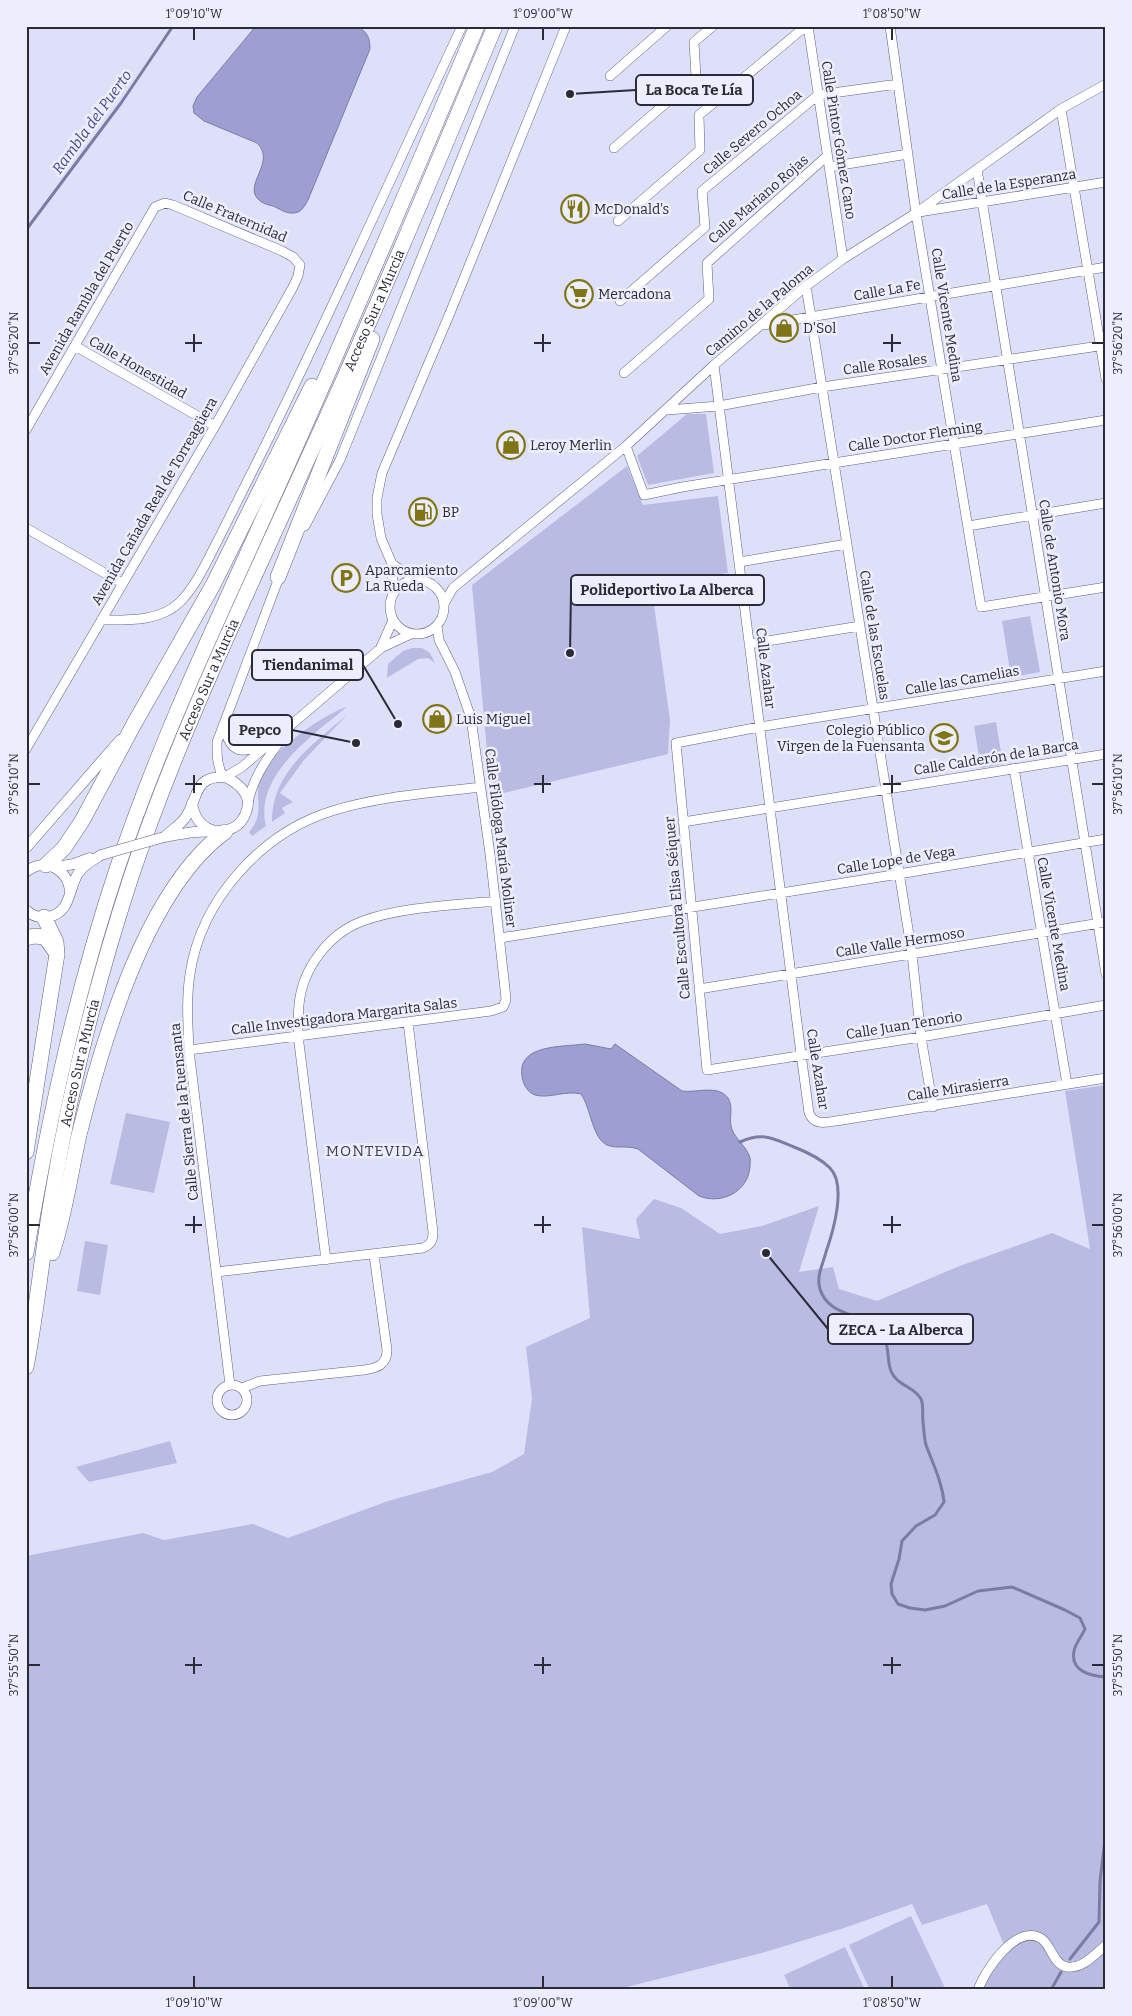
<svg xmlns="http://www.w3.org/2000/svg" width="1132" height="2016" font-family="Bitter,serif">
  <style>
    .green { fill: #b9bbe3 }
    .water { fill: #9d9fd2; stroke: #7b7ca4 }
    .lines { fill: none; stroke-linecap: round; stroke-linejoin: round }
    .stream { stroke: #7b7ca4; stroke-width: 3 }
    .minor-casing { stroke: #60617d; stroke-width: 10 }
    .tertiary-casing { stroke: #60617d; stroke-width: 11 }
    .motorway-casing { stroke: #60617d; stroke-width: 16 }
    .minor { stroke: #fff; stroke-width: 9 }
    .tertiary { stroke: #fff; stroke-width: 10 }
    .motorway { stroke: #fff; stroke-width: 15 }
    .tertiary-bridge-casing { stroke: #60617d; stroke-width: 11; stroke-linecap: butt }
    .tertiary-bridge { stroke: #fff; stroke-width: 10 }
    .ticks { fill: none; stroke: #2b2b38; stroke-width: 2 }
    .labels { text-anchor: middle; stroke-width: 5; stroke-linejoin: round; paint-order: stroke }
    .street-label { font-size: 14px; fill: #2b2b38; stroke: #edeefc }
    .poi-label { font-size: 14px; fill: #2b2b38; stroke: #edeefc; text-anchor: start }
    .water-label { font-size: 15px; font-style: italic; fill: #4c4a8b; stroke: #edeefc }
    .neighbourhood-label { font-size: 15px; letter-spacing: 1px; fill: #3d3e58; stroke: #edeefc }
    .leader { fill: none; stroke: #2b2b38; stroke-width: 2 }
    .callout-dot { fill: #2b2b38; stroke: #edeefc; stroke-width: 2 }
    .callout { fill: #edeefc; stroke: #2b2b38; stroke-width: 2 }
    .callout-label { font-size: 15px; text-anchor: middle; font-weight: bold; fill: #2b2b38 }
    .neatline { fill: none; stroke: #2b2b38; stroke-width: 2 }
    .ticks-label { font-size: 12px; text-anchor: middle; fill: #2b2b38 }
  </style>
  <rect width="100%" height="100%" fill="#dee0fa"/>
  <path class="green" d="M687 414H706L714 473 648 485 637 456Z
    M627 466 643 505 718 496 728 573 651 583 670 720 668 754 491 796 472 585Z
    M1030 616 1040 672 1011 677 1002 621Z
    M412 648H422L430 653 435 663 428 658 418 659 387 678 388 664 403 651Z
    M347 707C314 734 253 776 266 826L252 836 249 832C265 813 255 802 259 780 264 756 324 713 347 707Z
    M347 715 304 760 280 793 293 802 282 808 285 813 272 822C271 773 313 744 347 715Z
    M996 722 1003 764 981 768 974 726Z
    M1106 1085V1990H973L984 1968 1004 1945 987 1904 922 1925 912 1904 844 1928 762 1953 615 1990H26V1556L143 1533 164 1540 253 1524 288 1538 388 1501 492 1472 524 1454 532 1399 526 1347 590 1318 582 1227 640 1239 636 1219 654 1199 681 1208 720 1234 762 1226 819 1206 799 1272 833 1267 839 1289 877 1301 957 1267 1052 1233 1090 1249 1065 1091Z
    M126 1113 170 1122 154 1193 110 1184Z
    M85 1241 108 1245 100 1295 77 1291Z
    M170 1441 177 1463 89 1482 76 1467Z
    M911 1916 946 1990H870L849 1945Z
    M845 1947 865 1990H791L784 1975Z"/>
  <path class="water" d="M256 26H357C367 32 370 37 370 49L308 200C304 207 301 214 291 213 285 213 278 208 273 206 268 205 262 203 259 200 242 185 277 162 257 143L204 121 194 113 193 106 197 97Z
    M585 1044 611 1049 615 1044 682 1091C695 1093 713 1086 724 1094 735 1102 729 1115 731 1126 733 1137 745 1145 749 1155 751 1158 750 1163 750 1167 748 1192 721 1205 699 1196L638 1149C626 1145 617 1149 607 1145 592 1138 591 1108 581 1094 565 1090 549 1099 535 1095 527 1092 523 1084 522 1076 517 1044 563 1047 585 1044Z"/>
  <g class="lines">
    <path class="stream" d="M26 230 121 103 173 26
      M740 1142C763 1132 772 1138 794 1147 807 1152 820 1158 830 1168 847 1185 833 1232 826 1252 823 1264 816 1276 820 1289 829 1318 864 1312 880 1332 891 1345 886 1359 891 1371 896 1385 915 1387 921 1399 924 1405 922 1416 923 1422 924 1429 924 1438 926 1445 933 1464 942 1482 944 1502L935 1515 916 1526 902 1541 899 1559 891 1584 892 1594 898 1604 910 1608 925 1610 945 1606 978 1591 1012 1587 1065 1610 1080 1618 1085 1629C1082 1636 1075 1644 1074 1651 1070 1671 1090 1676 1106 1677
      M1070 1959 1099 1922 1100 1881 1106 1832
      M1051 1990 1061 1972"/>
    <defs>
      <path id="minor" d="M808 26 843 259
        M890 26 916 213 981 607 1106 587
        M610 76 667 26
        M1061 109 1106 379
        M614 148 696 77 694 42 713 26
        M829 167 908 154
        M977 169 1106 974
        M919 212 1106 182
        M618 221 700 150 699 115 806 26
        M806 286 912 954 921 1037 933 1107
        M620 301 705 227 702 191 818 95 898 84
        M763 325 1106 267
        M75 346 215 426
        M714 365 801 1054 809 1113C814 1125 824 1123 836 1121L1106 1078
        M624 373 709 299 707 263 827 156
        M667 410 719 406 822 387 1106 345
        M26 430 155 207 165 203 173 205 282 251 293 257 300 265 298 276 293 287 215 426 26 749
        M626 446 644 495 682 487 1106 420
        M305 526 340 460 515 26
        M968 526 1106 503
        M26 528 122 583
        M739 562 847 544
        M392 564 416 580
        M390 607a27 27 0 1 1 54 0a27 27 0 1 1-54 0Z
        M393 594 392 564 381 538 377 514V498L382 473 450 313 566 26
        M445 602 453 588 626 446 714 365 806 286 843 259 916 213 1061 109 1106 84
        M101 620C127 620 160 622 180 602 197 585 208 559 219 538 232 512 245 486 258 460 329 317 394 171 462 26
        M749 644 860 626
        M381 647 393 620
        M1106 671 759 727 676 743 707 1070 921 1037 1106 1005
        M224 725C229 752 242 757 265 742
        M1014 768 1067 1084
        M223 777C217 765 217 756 217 742L280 575
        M225 777 242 767 381 648 411 634
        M248 802C254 776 267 758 284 736
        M683 822 1106 754
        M500 938 899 874 1106 839
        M699 989 1106 922
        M189 1050 491 1011 503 1007 506 1000 505 989 490 854 471 718 455 672 439 640 437 626
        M326 1260 298 1035C298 1025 298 1015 299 1005 302 969 329 933 363 921 400 907 456 905 496 901
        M216 1272 423 1248C431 1244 433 1241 433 1232L408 1022
        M217 1400a15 15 0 1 1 30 0a15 15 0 1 1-30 0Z
        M230 1385 189 1050C188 1024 186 1000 190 974 201 900 261 833 332 811 380 796 432 793 481 787
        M242 1388 260 1381 364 1370C377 1368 387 1365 387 1350L374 1255
        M978 1990C985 1970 1017 1922 1042 1939 1052 1947 1053 1964 1067 1967 1083 1969 1095 1954 1106 1945"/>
      <path id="tertiary" d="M225 777C236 782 246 789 248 802 248 807 246 813 244 817 234 836 213 830 195 832 185 833 175 835 164 837 172 830 182 824 187 815 199 795 194 776 225 777Z
        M192 803C194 816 199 826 212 830
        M26 848 120 740
        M56 867 74 864 90 858
        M26 872C45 856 69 870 70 892
        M26 910C32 916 40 918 48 917 72 913 68 887 79 872 85 864 93 860 101 855"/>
      <g id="motorway">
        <path d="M278 577 372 339"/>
        <path d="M46 865 64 848 82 821 134 724 213 585 312 386"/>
        <path d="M26 938 34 936 45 937 55 951"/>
        <path d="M26 1152 57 954 56 942 44 917"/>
        <path d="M26 1253C48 1123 75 995 117 869 161 737 221 613 278 486 346 334 412 180 477 26"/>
        <path d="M52 1253C65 1215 70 1174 79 1135 102 1043 146 889 225 832"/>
        <path id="s1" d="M26 1367C37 1310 42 1253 52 1197 70 1088 97 981 131 877 178 736 243 602 304 467 371 322 433 174 495 26"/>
      </g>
    </defs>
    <use href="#minor" class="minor-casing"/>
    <use href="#tertiary" class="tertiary-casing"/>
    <use href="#motorway" class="motorway-casing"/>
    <use href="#minor" class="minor"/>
    <use href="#tertiary" class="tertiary"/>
    <use href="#motorway" class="motorway"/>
    <defs>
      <path id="tertiary-bridge" d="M101 855 164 837"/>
    </defs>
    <use href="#tertiary-bridge" class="tertiary-bridge-casing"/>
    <use href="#tertiary-bridge" class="tertiary-bridge"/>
  </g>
  <path class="ticks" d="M194 28V40M543 28V40M892 28V40M194 334V352M543 334V352M892 334V352M28 343H40M185 343H202M534 343H551M883 343H901M1092 343H1104M194 775V793M543 775V793M892 775V793M28 784H40M185 784H202M534 784H551M883 784H901M1092 784H1104M194 1216V1233M543 1216V1233M892 1216V1233M28 1225H40M185 1225H202M534 1225H551M883 1225H901M1092 1225H1104M194 1657V1674M543 1657V1674M892 1657V1674M28 1665H40M185 1665H202M534 1665H551M883 1665H901M1092 1665H1104M194 1976V1988M543 1976V1988M892 1976V1988"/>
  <defs>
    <symbol id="restaurant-ring" viewBox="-11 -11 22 22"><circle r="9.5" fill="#edeefc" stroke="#7f7517" stroke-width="1.5"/><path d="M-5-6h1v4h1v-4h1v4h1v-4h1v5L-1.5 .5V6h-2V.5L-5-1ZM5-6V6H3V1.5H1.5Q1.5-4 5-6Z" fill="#7f7517"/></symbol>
    <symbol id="supermarket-ring" viewBox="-11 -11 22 22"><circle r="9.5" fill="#edeefc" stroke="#7f7517" stroke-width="1.5"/><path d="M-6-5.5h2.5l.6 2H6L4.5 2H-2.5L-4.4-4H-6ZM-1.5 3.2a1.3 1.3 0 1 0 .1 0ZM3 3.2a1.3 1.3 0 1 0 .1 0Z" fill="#7f7517"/></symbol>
    <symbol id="shop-ring" viewBox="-11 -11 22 22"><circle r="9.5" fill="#edeefc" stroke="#7f7517" stroke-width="1.5"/><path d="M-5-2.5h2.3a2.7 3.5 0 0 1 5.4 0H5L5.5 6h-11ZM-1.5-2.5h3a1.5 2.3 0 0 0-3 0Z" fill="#7f7517"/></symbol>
    <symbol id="fuel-ring" viewBox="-11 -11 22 22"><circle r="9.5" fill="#edeefc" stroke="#7f7517" stroke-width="1.5"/><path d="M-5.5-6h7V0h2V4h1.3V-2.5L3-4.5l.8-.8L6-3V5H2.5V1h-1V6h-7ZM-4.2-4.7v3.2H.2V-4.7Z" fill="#7f7517"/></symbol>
    <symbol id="parking-ring" viewBox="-11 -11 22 22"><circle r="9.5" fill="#edeefc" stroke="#7f7517" stroke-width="1.5"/><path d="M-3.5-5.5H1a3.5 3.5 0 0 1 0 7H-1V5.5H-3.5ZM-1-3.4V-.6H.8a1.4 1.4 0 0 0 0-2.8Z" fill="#7f7517"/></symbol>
    <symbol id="school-ring" viewBox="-11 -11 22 22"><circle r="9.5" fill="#edeefc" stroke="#7f7517" stroke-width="1.5"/><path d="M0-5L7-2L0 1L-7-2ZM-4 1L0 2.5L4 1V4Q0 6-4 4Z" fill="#7f7517"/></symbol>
  </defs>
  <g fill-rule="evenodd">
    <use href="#restaurant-ring" x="559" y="193" width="32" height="32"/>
    <use href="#supermarket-ring" x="563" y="278" width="32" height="32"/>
    <use href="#shop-ring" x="768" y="312" width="32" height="32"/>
    <use href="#shop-ring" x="495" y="429" width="32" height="32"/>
    <use href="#fuel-ring" x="407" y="496" width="32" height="32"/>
    <use href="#parking-ring" x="330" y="562" width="32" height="32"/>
    <use href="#shop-ring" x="421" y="703" width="32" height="32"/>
    <use href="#school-ring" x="928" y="722" width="32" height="32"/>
  </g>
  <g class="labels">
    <g class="street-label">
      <text transform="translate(752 132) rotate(-40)" y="5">Calle Severo Ochoa</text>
      <text transform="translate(839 140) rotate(81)" y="5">Calle Pintor Gómez Cano</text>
      <text transform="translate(1009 184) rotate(-9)" y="5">Calle de la Esperanza</text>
      <text transform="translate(758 199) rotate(-41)" y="5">Calle Mariano Rojas</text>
      <text transform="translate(235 216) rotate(23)" y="5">Calle Fraternidad</text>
      <text transform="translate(887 290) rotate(-10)" y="5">Calle La Fe</text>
      <text transform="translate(86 298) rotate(-60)" y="5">Avenida Rambla del Puerto</text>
      <text dy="5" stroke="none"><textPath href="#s1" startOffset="1119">Acceso Sur a Murcia</textPath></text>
      <text transform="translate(759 310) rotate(-40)" y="5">Camino de la Paloma</text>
      <text transform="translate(947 315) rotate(81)" y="5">Calle Vicente Medina</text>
      <text transform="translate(885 364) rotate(-8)" y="5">Calle Rosales</text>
      <text transform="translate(138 367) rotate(30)" y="5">Calle Honestidad</text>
      <text transform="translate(915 436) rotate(-9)" y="5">Calle Doctor Fleming</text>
      <text transform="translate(154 501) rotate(-60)" y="5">Avenida Cañada Real de Torreagüera</text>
      <text transform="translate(1055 570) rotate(81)" y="5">Calle de Antonio Mora</text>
      <text transform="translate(875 635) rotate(81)" y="5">Calle de las Escuelas</text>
      <text transform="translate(766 668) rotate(83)" y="5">Calle Azahar</text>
      <text dy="5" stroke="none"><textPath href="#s1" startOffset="714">Acceso Sur a Murcia</textPath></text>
      <text transform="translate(962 680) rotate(-10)" y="5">Calle las Camelias</text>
      <text transform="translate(996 757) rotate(-9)" y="5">Calle Calderón de la Barca</text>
      <text transform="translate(501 838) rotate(83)" y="5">Calle Filóloga María Moliner</text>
      <text transform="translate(896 860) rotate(-9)" y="5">Calle Lope de Vega</text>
      <text transform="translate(677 908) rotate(-95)" y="5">Calle Escultora Elisa Séiquer</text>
      <text transform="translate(1054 924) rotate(80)" y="5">Calle Vicente Medina</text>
      <text transform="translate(900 942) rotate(-9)" y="5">Calle Valle Hermoso</text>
      <text transform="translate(344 1016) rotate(-7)" y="5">Calle Investigadora Margarita Salas</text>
      <text transform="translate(904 1025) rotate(-9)" y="5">Calle Juan Tenorio</text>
      <text dy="5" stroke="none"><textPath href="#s1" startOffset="309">Acceso Sur a Murcia</textPath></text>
      <text transform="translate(818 1069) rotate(81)" y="5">Calle Azahar</text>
      <text transform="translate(958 1088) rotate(-9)" y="5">Calle Mirasierra</text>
      <text transform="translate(184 1112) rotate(-96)" y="5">Calle Sierra de la Fuensanta</text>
    </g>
    <g class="poi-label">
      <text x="594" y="214">McDonald's</text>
      <text x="598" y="299">Mercadona</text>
      <text x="803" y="333">D'Sol</text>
      <text x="530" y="450">Leroy Merlin</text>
      <text x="442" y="517">BP</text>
      <text x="365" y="575">Aparcamiento<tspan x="365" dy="16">La Rueda</tspan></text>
      <text x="456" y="724">Luis Miguel</text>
      <text x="925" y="735" text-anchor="end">Colegio Público<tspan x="925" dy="16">Virgen de la Fuensanta</tspan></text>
    </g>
    <g class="water-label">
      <text transform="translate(92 122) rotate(-54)" y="5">Rambla del Puerto</text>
    </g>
    <g class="neighbourhood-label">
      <text x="375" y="1156">MONTEVIDA</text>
    </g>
  </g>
  <path class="leader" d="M570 94L636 90M570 653L571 590M398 724L363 665M356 743L292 730M766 1253L828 1329"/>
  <g class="callout-dot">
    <circle cx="570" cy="94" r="5"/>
    <circle cx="570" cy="653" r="5"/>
    <circle cx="398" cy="724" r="5"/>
    <circle cx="356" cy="743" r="5"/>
    <circle cx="766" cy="1253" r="5"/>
  </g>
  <g class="callout">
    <rect x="636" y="75" width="117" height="30" rx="5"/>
    <rect x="571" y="575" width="193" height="30" rx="5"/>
    <rect x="252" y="650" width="111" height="30" rx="5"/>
    <rect x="229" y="715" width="63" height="30" rx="5"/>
    <rect x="828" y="1314" width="145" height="30" rx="5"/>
  </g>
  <g class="callout-label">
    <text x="694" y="95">La Boca Te Lía</text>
    <text x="667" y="595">Polideportivo La Alberca</text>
    <text x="308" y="670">Tiendanimal</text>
    <text x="260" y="735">Pepco</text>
    <text x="901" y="1335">ZECA - La Alberca</text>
  </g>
  <rect width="1132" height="2016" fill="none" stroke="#edeefc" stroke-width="55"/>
  <rect x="28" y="28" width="1076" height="1960" class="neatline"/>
  <g class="ticks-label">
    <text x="194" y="18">1°09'10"W</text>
    <text x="543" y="18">1°09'00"W</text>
    <text x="892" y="18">1°08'50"W</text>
    <text transform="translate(14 343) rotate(-90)" y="4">37°56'20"N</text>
    <text transform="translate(1118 343) rotate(-90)" y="4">37°56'20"N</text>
    <text transform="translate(14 784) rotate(-90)" y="4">37°56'10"N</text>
    <text transform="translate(1118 784) rotate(-90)" y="4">37°56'10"N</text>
    <text transform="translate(14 1225) rotate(-90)" y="4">37°56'00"N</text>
    <text transform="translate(1118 1225) rotate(-90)" y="4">37°56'00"N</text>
    <text transform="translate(14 1665) rotate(-90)" y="4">37°55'50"N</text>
    <text transform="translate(1118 1665) rotate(-90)" y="4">37°55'50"N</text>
    <text x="194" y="2007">1°09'10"W</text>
    <text x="543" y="2007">1°09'00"W</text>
    <text x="892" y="2007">1°08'50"W</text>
  </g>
</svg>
